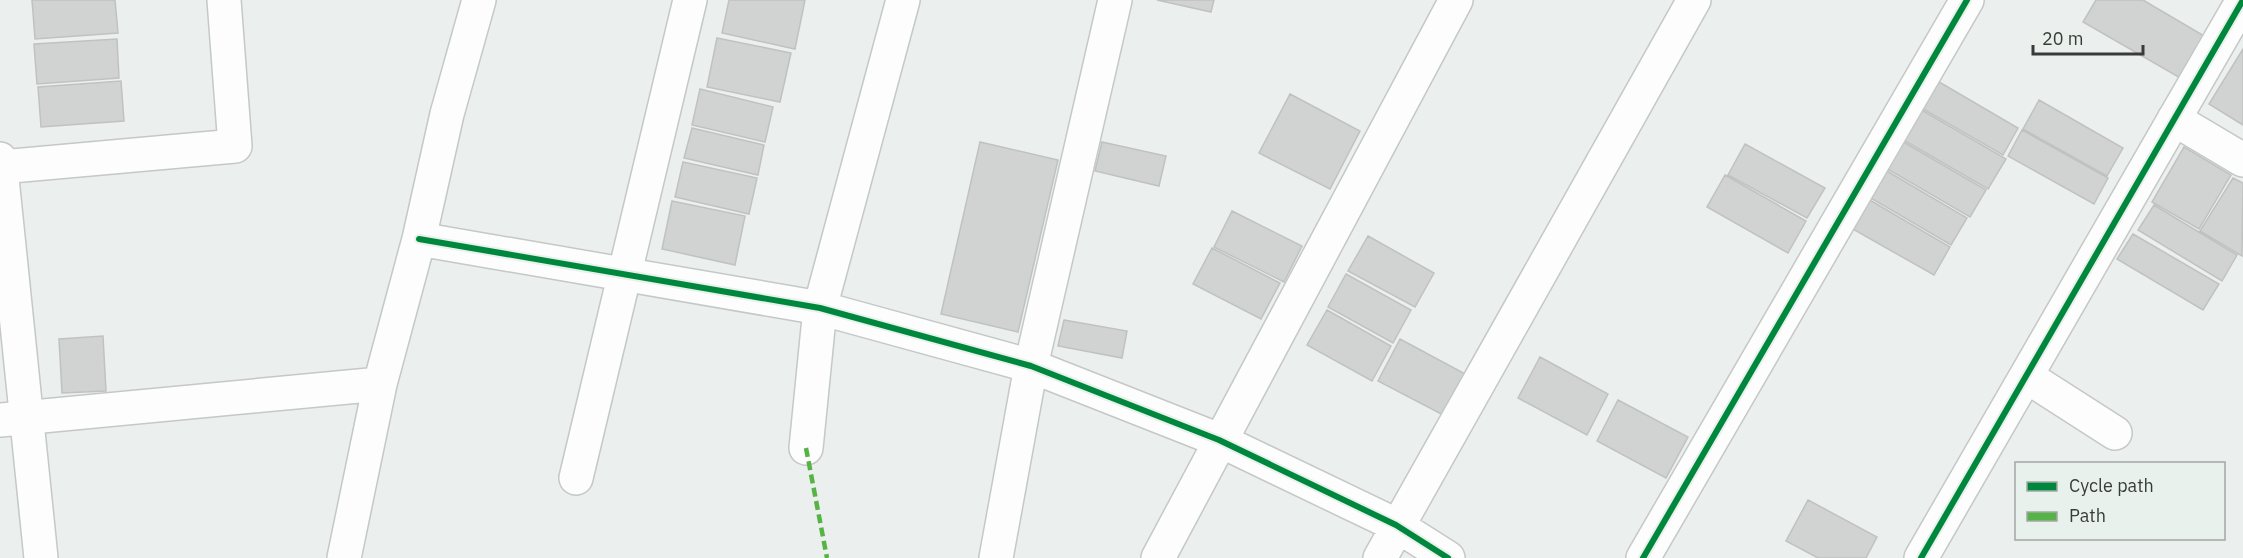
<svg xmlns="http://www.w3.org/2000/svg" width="2243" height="558" font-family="'IBM Plex Sans',sans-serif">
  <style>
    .building { fill: #d0d3d2; stroke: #c0c2c1; stroke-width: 1.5 }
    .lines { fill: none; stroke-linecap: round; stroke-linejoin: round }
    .street-casing { stroke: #c4c8c6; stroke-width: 36 }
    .street { stroke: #fcfdfc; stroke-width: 33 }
    .quiet { stroke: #56b346; stroke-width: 4.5; stroke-dasharray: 9 4.5; stroke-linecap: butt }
    .cycleway-casing { stroke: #e9f1ec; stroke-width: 10 }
    .cycleway { stroke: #00873e; stroke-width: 6 }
  </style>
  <rect width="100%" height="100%" fill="#ebefed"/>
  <path class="building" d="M32 0H115L118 33 35 39Z
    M729 0H805L795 49 722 33Z
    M1157 0H1214L1211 12Z
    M2096 0H2143L2206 37 2182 79 2083 22Z
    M717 38 791 53 780 102 707 87Z
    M117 39 119 78 37 84 34 44Z
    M2243 49V125L2209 104Z
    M1934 79 2018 128 2003 155 1918 106Z
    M121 81 124 121 41 127 38 87Z
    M700 89 773 107 765 142 692 125Z
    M1290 94 1360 131 1330 189 1259 153Z
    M2039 100 2123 148 2107 176 2023 129Z
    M1918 108 2006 159 1988 189 1900 138Z
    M692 128 764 145 758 175 684 158Z
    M2022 130 2108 178 2094 204 2008 156Z
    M1900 140 1986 190 1970 217 1884 167Z
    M980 142 1058 160 1018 332 941 314Z
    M1102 142 1166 156 1159 186 1095 171Z
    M1745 144 1825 188 1807 218 1728 175Z
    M2184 147 2231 175 2199 229 2152 202Z
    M683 162 757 178 749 214 675 197Z
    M1885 170 1967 218 1951 245 1869 197Z
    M1725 175 1806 221 1788 253 1707 207Z
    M2233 178 2243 183 2242 256 2200 231Z
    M1868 199 1950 247 1934 275 1851 228Z
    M672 201 745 216 735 265 662 249Z
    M2154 205 2237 255 2222 281 2138 230Z
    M1232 211 1302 246 1284 282 1214 247Z
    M2133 234 2219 284 2203 310 2117 259Z
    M1368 236 1434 273 1415 307 1348 271Z
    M1212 248 1280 283 1261 319 1193 284Z
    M1346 274 1411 310 1393 343 1328 307Z
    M1327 310 1391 346 1372 381 1307 345Z
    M1064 320 1127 331 1122 358 1058 346Z
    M103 336 106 391 62 393 59 339Z
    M1400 339 1469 376 1447 417 1378 381Z
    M1540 357 1608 394 1587 435 1518 398Z
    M1618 400 1688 437 1666 478 1597 441Z
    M1808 500 1877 537 1866 558H1818L1786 541Z"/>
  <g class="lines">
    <defs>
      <path id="street" d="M2174 119 2243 160
        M0 159 41 558
        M0 167 235 146 224 0
        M419 239 820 308 1031 366 1219 440 1396 525 1448 558
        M2026 376 2115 433
        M0 420 380 384
        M806 448 820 308 903 0
        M576 478 690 0
        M344 558 380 384 419 239 447 114 479 0
        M996 558 1031 366 1115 0
        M1158 558 1456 0
        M1380 558 1694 0
        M1643 558 1967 0
        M1921 558 2243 0"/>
    </defs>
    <use href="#street" class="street-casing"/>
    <use href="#street" class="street"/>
    <path class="quiet" d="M806 448 827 558"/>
    <defs>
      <path id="cycleway" d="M419 239 820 308 1031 366 1219 440 1396 525 1448 558
        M1643 558 1967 0
        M1921 558 2243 0"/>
    </defs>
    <use href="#cycleway" class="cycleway-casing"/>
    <use href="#cycleway" class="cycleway"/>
  </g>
  <rect x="2015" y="462" width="210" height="78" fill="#e9f1ec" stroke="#a2a8a4" stroke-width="1.5"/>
  <rect x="2027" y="482" width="30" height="9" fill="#00873e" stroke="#a2a8a4" stroke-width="1.5"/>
  <text x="2069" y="492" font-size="18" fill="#383b39">Cycle path</text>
  <rect x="2027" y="512" width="30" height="9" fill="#56b346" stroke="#a2a8a4" stroke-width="1.5"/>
  <text x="2069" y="522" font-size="18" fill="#383b39">Path</text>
  <path d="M2033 45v9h110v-9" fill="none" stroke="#383b39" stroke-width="3"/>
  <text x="2042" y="45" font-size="18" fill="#383b39" stroke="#e9f1ec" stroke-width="4.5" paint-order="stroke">20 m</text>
</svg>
